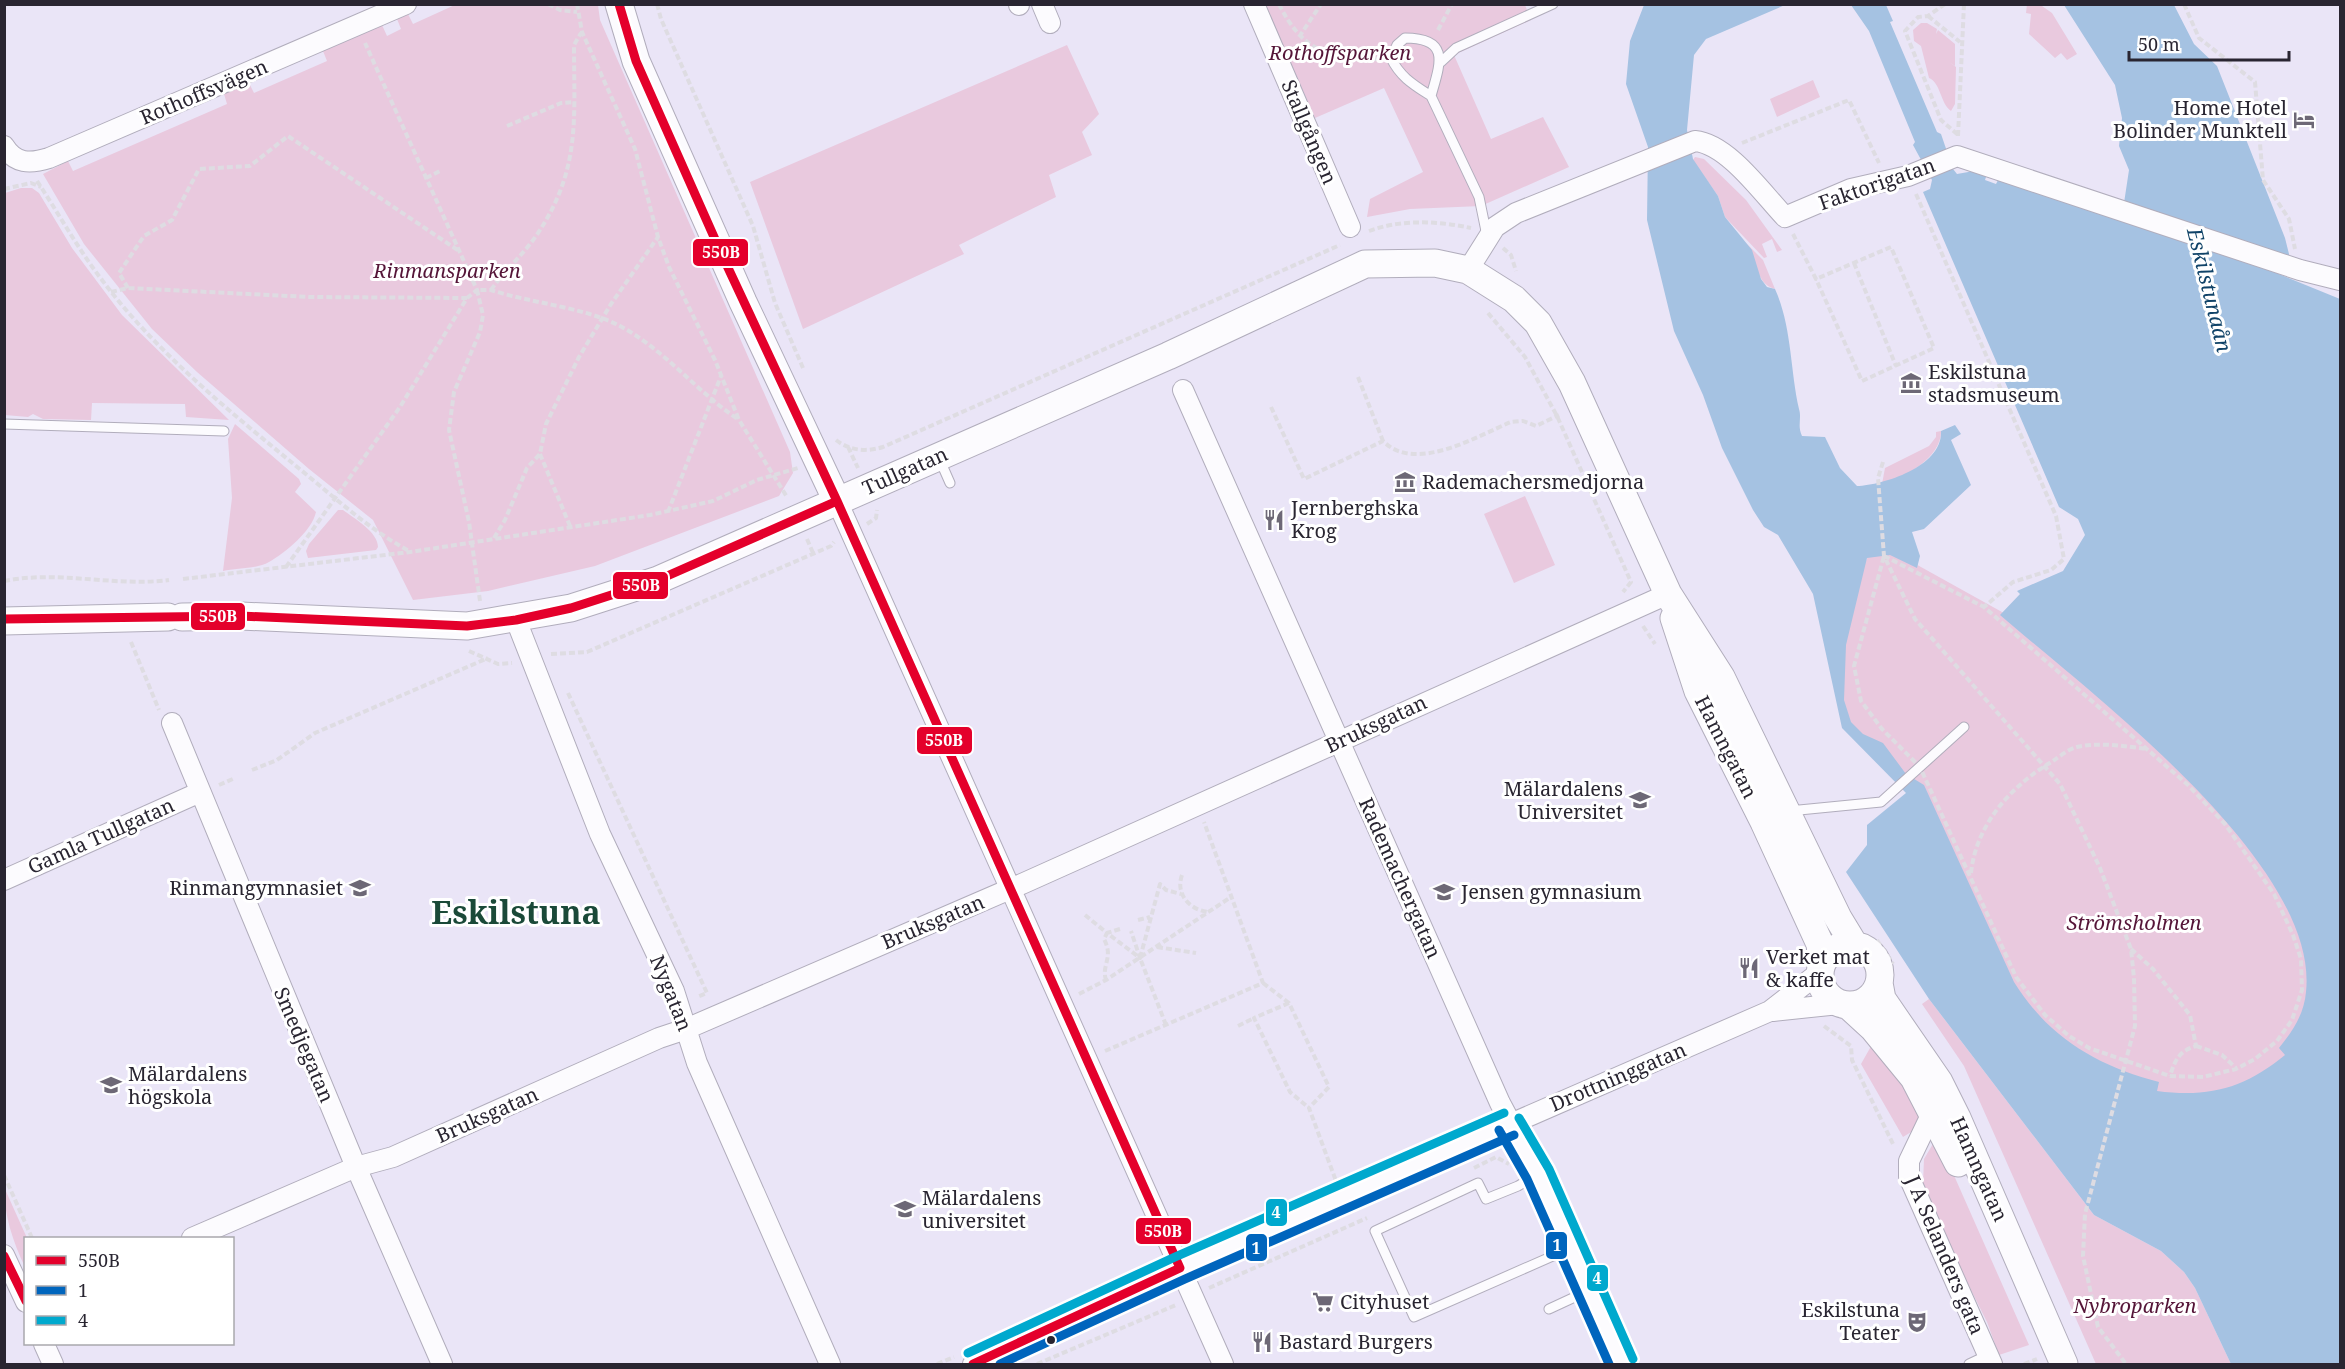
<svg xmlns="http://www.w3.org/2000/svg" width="2345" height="1369" font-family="'Noto Serif',serif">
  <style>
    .green { fill: #e9c9de }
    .water { fill: #a5c2e2 }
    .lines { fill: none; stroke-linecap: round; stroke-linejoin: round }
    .lane-casing { stroke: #b1adbc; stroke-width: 11 }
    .street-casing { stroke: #b1adbc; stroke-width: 22 }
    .secondary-casing { stroke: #b1adbc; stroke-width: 29 }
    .path { stroke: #dedce2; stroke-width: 4; stroke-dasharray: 6 3; stroke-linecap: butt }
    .lane { stroke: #fcfbfe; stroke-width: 9 }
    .street { stroke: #fcfbfe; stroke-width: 20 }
    .secondary { stroke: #fcfbfe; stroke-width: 27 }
    .bus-1-casing { stroke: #fff; stroke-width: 14 }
    .bus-2-casing { stroke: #fff; stroke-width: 14 }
    .bus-3-casing { stroke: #fff; stroke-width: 14 }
    .bus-1 { stroke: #e4002b; stroke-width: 9 }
    .bus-2 { stroke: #0065bd; stroke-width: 9 }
    .bus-3 { stroke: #00a9ce; stroke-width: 9 }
    .bus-dot { fill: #292531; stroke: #fff; stroke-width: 2 }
    .labels { text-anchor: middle; stroke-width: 6; stroke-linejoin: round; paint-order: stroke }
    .park-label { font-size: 20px; font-style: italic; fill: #551538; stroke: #fff }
    .street-label { font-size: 20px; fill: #292531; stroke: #fff }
    .poi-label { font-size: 20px; fill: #292531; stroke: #fff; text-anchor: start }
    .water-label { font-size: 21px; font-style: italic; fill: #104368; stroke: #fff }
    .town-label { font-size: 32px; font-weight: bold; fill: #1a4938; stroke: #fff }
    .line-badge { stroke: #fff; stroke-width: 2 }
    .badge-label { font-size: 16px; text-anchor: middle; font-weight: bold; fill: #fff }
  </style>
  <rect width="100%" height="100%" fill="#eae5f7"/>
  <path class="green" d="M457 4 598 5 600 20 790 452 793 473 779 496 595 566 488 591 413 600 373 520 309 469 197 372 152 329 84 244 43 174 68 161 73 171 227 104 224 94 249 83 254 93 327 61 323 51 382 25 387 36 401 29 397 19 408 14 413 24Z
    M2027 4 2042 6 2052 13 2077 54 2067 60 2061 53 2055 58 2029 34 2031 14 2026 13Z
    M1265 5H1525L1531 20 1454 55 1491 139 1543 117 1569 167 1481 206 1410 209 1367 217 1370 199 1423 172 1384 88 1315 118Z
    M1921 23H1927L1937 29 1936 34 1938 30 1955 44V66L1949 62 1956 67 1955 104 1951 111C1940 103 1941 83 1929 78L1921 46 1914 41 1913 30Z
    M1067 45 1099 114 1082 132 1092 155 1049 175 1056 197 959 245 964 254 803 329 750 182Z
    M1813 80 1820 97 1777 117 1770 99Z
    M1695 157 1704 159 1746 200 1782 250 1777 252 1772 239 1762 244 1767 257 1764 258 1725 217 1718 196 1693 160Z
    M21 188H32L39 193 72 248 122 315 229 420 186 417 185 404 92 403 91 420 43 419 33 414 28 417 5 415V193Z
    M1746 243 1763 260 1775 289C1754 283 1758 258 1746 243Z
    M235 424 299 479 301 484 295 492 316 512C312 531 285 553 269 562 257 569 236 568 223 571L232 498 228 439Z
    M1941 431C1942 457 1903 479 1882 484L1885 468 1929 446 1936 437V432Z
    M1525 496 1555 565 1514 583 1484 514Z
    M338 510H343C355 519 378 532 378 547L376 550 308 558 306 551 309 544Z
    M1871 550 1903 557 2002 612 2198 780 2275 874 2311 951 2315 1002 2292 1059 2246 1090 2203 1098 2158 1094 2079 1060 2006 985 1917 790 1844 722 1838 641 1852 591Z
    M1929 999 2094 1215 2161 1251 2184 1272 2195 1288 2231 1364H2096L1964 1066 1922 1004Z
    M1874 1041C1895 1067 1927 1093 1916 1129L1903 1137 1861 1064Z
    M1937 1137 2029 1345 1999 1355 1987 1322 1957 1262 1923 1183 1924 1159Z
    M4 1187 27 1238 25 1267C13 1242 4 1215 4 1187Z"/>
  <path class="water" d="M1644 5H1785L1706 39 1694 55 1687 130 1693 159 1718 196 1725 217 1752 250 1761 279 1767 287 1775 289C1792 327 1790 369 1799 409 1802 419 1797 425 1802 436L1825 437 1840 468 1857 486C1884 485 1943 466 1941 431L1955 425 1961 434 1951 440 1971 485 1924 529 1912 532 1920 556 1917 568 1890 555 1867 558 1846 645 1844 700 1851 722 1863 734 1883 743 1906 774 1924 785 2014 982C2048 1037 2097 1066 2159 1082L2157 1091C2209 1098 2245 1088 2285 1055L2279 1048C2293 1031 2304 1014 2306 992 2320 864 2089 692 2000 615L2020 594 2017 591 2063 571 2085 535 2078 519 2059 507 1923 192 1930 189 1932 180 1913 145 1915 142 1869 31 1851 5H1886L1893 21 1890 22 1937 132 1941 134 1953 169 1957 174 1974 171 1987 174 1985 180 1996 184 1999 178 2124 203 2129 170 2119 146 2122 118 2115 85 2064 5H2174L2194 44 2217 66 2285 238 2290 258 2261 246 2257 265 2340 299V1364H2231L2195 1288 2184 1272 2161 1251 2094 1215 1929 999 1846 872 1867 845V825L1906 793 1842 728 1813 594 1778 535 1764 527 1753 510 1722 448 1703 395 1674 331 1647 220 1648 147 1626 84 1630 41Z"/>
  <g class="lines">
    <defs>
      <path id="lane" d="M1441 62 1456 48 1553 4
        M1431 96C1414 85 1400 77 1391 58L1397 45 1405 38C1451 38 1440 64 1431 96L1479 197 1487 236
        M4 424 224 431
        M939 458 950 483
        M1789 811 1881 802 1964 727
        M1538 1174 1518 1186 1486 1199 1478 1183 1375 1231 1414 1317 1571 1248
        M1549 1309 1590 1290
        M1969 1364 1988 1355"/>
      <path id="street" d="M1019 4V5
        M1042 4 1050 23
        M1254 4 1350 227
        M4 146C15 164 30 164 49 158L406 4
        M1468 270 1495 227 1516 213 1695 141C1728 144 1763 194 1785 217L1851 189 1908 176 1957 156 2300 270 2340 280
        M1183 390 1500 1103 1538 1174 1622 1364
        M837 501 1223 1364
        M516 620 600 834 674 991 697 1063 830 1364
        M172 723 356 1167 442 1364
        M4 880 198 793
        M1773 1011 1839 1004
        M1932 1113 1909 1161V1177L1992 1364
        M192 1238 356 1167 393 1157 659 1038 686 1029 1024 883 1668 594
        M4 1255 26 1302
        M44 1344 53 1364
        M973 1364 1180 1268 1770 1011 1820 972"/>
      <path id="secondary" d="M619 4 636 61 743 302 837 501
        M182 617 241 616 467 626 571 608 658 580 1168 356 1365 264 1435 263 1468 270 1514 299 1538 323 1572 383 1668 594 1721 677 1838 918 1855 946
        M1674 618 1698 691 1764 822 1820 944 1822 962
        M4 621 168 617
        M1820 975a30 30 0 1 1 60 0a30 30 0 1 1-60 0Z
        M1879 983 1882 999 1939 1082 1957 1118 2064 1364
        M1849 1006 1873 1028 1914 1078 1958 1163"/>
    </defs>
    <use href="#lane" class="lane-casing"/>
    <use href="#street" class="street-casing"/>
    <use href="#secondary" class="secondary-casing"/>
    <path class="path" d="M548 4 560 10 577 12
      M577 4 582 32 635 149 658 237 669 267 715 360 739 420 787 497
      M657 4 661 19 753 226 775 303 803 368
      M1279 4C1301 49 1330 62 1379 59
      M1945 4 1928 16 1918 17 1905 31 1941 120 1958 135
      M2184 4 2199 38 2255 82 2263 180 2289 219 2295 249
      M1928 16 1960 42
      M1438 30 1452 4
      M1299 37 1321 4
      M507 126 561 103 573 102
      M1958 136 1964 4
      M1742 143 1849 100 1879 163
      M426 178 442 170
      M37 181C59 214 78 249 102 280 155 351 228 410 296 466 333 496 367 528 409 551
      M4 189 31 183 41 187
      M1916 194 2056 516 2064 559 2051 570 2013 582 1984 607
      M1369 231C1401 219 1438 221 1471 228
      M1793 234 1816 279 1891 247 1934 348 1862 381 1816 279
      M1503 248 1511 255 1516 271
      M1854 263 1896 366
      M128 288 119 273 144 236 172 220 199 169 250 166 288 136 459 251
      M491 290C504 271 522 256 536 236 581 170 574 121 574 45L581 33
      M111 292 128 288 309 297 467 298
      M1488 313 1525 357 1557 416 1631 582 1623 592
      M1358 377 1383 441
      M1271 407 1304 479 1383 441C1415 474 1477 436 1511 422L1523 421 1536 426 1559 415
      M836 440C850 451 867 452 883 447L1340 245
      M848 447 858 468
      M540 454 570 526
      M1883 462 1878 478 1884 556 1915 619 2060 784 2100 868 2131 949 2134 978 2135 1026 2085 1214 2083 1256 2098 1327 2126 1364
      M668 512 721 376
      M867 524 876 518 877 510
      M494 538 505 520 527 468 540 454 546 424 579 357 611 304 658 237
      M807 539 813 553
      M1884 556 1984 607 2188 785 2225 824 2274 894 2293 935 2301 959 2302 990 2292 1020 2277 1041 2255 1059 2236 1069 2203 1077 2170 1076 2089 1048 2069 1036 2045 1015 2016 977 1920 767 1882 729 1861 701 1854 666Z
      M286 567 400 407 467 298 477 290 365 43
      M183 579 410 552 650 515 713 501 757 480 798 468
      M4 581C59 570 114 587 169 580
      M480 601 469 522 449 430 454 392 480 332 483 315 477 290H491C530 303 584 307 620 326 665 350 697 392 739 420
      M1643 626 1655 644
      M131 642 159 710
      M469 651 498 664 512 663
      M551 654 587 652 831 546 834 542
      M568 693 707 993 697 997
      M252 770 277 760 315 733 488 658
      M219 785 235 778
      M1971 873C1976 824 2012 785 2053 761 2060 756 2069 749 2077 747 2098 742 2125 746 2146 749
      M1182 875C1175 894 1190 910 1208 912
      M1085 915 1107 933 1104 939C1114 958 1101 965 1106 980
      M1138 920 1150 917
      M1120 929 1107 933 1140 958 1131 931
      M1877 940 1893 964
      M1157 947 1196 953
      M2131 949 2153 969 2190 1015 2196 1046C2179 1051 2175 1060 2170 1076
      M1263 983 1289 1003 1329 1087 1309 1108 1336 1181
      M1079 994 1106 980 1231 897
      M1289 1003 1254 1018 1290 1092 1309 1108
      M1166 1025 1140 958 1160 884 1166 890 1181 894
      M1238 1026 1254 1018
      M1824 1026 1851 1046 1852 1060 1894 1146
      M2196 1046 2222 1055 2236 1068
      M1105 1051 1263 983 1204 822
      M1474 1168 1496 1157 1509 1164
      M4 1175 32 1238
      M1209 1288 1367 1218
      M937 1364 954 1357
      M1037 1364 1176 1305
      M2024 1364 2037 1359"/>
    <use href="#lane" class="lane"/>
    <use href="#street" class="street"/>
    <use href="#secondary" class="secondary"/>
    <defs>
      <path id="bus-1" d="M619 4 636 61 722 255 837 501 1180 1268 973 1364
        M4 619 241 616 467 626 516 620 571 608 658 580 837 501
        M4 1256 26 1301"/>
      <path id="bus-2" d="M1499 1130 1527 1179 1609 1364
        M1000 1364 1185 1279 1514 1135"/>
      <path id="bus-3" d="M1519 1118 1549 1169 1633 1359
        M968 1353 1175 1257 1504 1113"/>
    </defs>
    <use href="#bus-1" class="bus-1-casing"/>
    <use href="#bus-2" class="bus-2-casing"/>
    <use href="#bus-3" class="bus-3-casing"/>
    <use href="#bus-1" class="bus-1"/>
    <use href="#bus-2" class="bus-2"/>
    <use href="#bus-3" class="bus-3"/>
  </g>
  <defs>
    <symbol id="hotel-bare" viewBox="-9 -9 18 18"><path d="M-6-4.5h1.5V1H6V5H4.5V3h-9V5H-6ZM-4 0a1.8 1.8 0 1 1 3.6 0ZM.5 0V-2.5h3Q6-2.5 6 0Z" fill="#6d6876" stroke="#fff" stroke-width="2.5" paint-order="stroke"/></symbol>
    <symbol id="museum-bare" viewBox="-9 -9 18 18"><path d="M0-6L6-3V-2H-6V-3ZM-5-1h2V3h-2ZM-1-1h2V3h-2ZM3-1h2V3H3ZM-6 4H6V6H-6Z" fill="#6d6876" stroke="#fff" stroke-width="2.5" paint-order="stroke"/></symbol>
    <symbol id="restaurant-bare" viewBox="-9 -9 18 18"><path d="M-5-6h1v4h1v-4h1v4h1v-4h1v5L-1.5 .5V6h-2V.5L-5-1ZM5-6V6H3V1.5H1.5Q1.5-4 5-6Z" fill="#6d6876" stroke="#fff" stroke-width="2.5" paint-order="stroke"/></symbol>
    <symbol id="university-bare" viewBox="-9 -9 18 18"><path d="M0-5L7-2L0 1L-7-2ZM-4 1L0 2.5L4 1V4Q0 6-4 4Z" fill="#6d6876" stroke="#fff" stroke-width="2.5" paint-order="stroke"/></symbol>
    <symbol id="school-bare" viewBox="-9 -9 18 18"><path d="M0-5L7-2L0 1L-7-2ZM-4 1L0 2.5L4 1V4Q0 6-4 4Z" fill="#6d6876" stroke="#fff" stroke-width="2.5" paint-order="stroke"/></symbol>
    <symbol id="supermarket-bare" viewBox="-9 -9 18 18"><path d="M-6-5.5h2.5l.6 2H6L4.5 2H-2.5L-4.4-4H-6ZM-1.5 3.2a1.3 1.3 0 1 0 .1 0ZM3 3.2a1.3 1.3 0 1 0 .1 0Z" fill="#6d6876" stroke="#fff" stroke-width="2.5" paint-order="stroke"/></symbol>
    <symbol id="theatre-bare" viewBox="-9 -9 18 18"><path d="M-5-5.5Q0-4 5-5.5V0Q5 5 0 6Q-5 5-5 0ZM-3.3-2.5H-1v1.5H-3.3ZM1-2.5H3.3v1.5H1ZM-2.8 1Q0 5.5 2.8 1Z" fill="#6d6876" stroke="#fff" stroke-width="2.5" paint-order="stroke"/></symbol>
  </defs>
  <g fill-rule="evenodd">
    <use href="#hotel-bare" x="2289" y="105" width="30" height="30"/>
    <use href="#museum-bare" x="1896" y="368" width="30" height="30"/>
    <use href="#museum-bare" x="1390" y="467" width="30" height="30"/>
    <use href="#restaurant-bare" x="1259" y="505" width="30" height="30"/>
    <use href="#university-bare" x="1625" y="785" width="30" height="30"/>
    <use href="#school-bare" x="345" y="873" width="30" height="30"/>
    <use href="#school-bare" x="1429" y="877" width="30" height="30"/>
    <use href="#restaurant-bare" x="1734" y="953" width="30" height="30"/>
    <use href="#university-bare" x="96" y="1070" width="30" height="30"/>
    <use href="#university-bare" x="890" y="1194" width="30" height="30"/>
    <use href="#supermarket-bare" x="1308" y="1287" width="30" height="30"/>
    <use href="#theatre-bare" x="1902" y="1307" width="30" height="30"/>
    <use href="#restaurant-bare" x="1247" y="1327" width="30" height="30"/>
  </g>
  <circle class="bus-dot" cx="1051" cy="1340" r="5"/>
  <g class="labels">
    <g class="park-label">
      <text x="1340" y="60">Rothoffsparken</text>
      <text x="447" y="278">Rinmansparken</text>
      <text x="2134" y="930">Strömsholmen</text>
      <text x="2135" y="1313">Nybroparken</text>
    </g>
    <g class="street-label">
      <text transform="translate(204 92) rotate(-23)" y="7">Rothoffsvägen</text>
      <text transform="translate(1309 132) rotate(67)" y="7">Stallgången</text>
      <text transform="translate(1877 184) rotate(-19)" y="7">Faktorigatan</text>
      <text transform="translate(905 471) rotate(-24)" y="7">Tullgatan</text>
      <text transform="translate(1376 724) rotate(-25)" y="7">Bruksgatan</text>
      <text transform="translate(1726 747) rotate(63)" y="7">Hamngatan</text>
      <text transform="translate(101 836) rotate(-24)" y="7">Gamla Tullgatan</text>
      <text transform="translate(1400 878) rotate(66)" y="7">Rademachergatan</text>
      <text transform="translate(933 922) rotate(-23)" y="7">Bruksgatan</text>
      <text transform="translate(671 993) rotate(68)" y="7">Nygatan</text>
      <text transform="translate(304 1045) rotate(67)" y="7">Smedjegatan</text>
      <text transform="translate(1618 1077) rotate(-23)" y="7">Drottninggatan</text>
      <text transform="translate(487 1115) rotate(-24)" y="7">Bruksgatan</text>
      <text transform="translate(1979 1169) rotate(66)" y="7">Hamngatan</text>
      <text transform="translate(1945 1255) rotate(67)" y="7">J A Selanders gata</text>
    </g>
    <g class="poi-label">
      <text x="2287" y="115" text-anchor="end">Home Hotel<tspan x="2287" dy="23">Bolinder Munktell</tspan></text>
      <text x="1928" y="379">Eskilstuna<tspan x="1928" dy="23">stadsmuseum</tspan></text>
      <text x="1422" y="489">Rademachersmedjorna</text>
      <text x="1291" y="515">Jernberghska<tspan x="1291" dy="23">Krog</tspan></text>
      <text x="1623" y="796" text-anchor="end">Mälardalens<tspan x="1623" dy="23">Universitet</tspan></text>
      <text x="343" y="895" text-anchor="end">Rinmangymnasiet</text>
      <text x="1461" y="899">Jensen gymnasium</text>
      <text x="1766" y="964">Verket mat<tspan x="1766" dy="23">&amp; kaffe</tspan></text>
      <text x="128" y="1081">Mälardalens<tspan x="128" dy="23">högskola</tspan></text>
      <text x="922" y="1205">Mälardalens<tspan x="922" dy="23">universitet</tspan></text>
      <text x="1340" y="1309">Cityhuset</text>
      <text x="1900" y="1317" text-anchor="end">Eskilstuna<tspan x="1900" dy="23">Teater</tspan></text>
      <text x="1279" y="1349">Bastard Burgers</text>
    </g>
    <g class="water-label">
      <text transform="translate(2209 290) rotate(76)" y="7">Eskilstunaån</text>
    </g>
    <g class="town-label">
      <text x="516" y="924">Eskilstuna</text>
    </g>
  </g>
  <g class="line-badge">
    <rect x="692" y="238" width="57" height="29" rx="6" fill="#e4002b"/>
    <rect x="612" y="571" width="57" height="29" rx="6" fill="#e4002b"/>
    <rect x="190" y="602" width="56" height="29" rx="6" fill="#e4002b"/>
    <rect x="916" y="726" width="57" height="29" rx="6" fill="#e4002b"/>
    <rect x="1265" y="1198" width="23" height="29" rx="6" fill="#00a9ce"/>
    <rect x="1135" y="1217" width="57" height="28" rx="6" fill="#e4002b"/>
    <rect x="1545" y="1231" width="23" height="29" rx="6" fill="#0065bd"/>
    <rect x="1245" y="1233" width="23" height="29" rx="6" fill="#0065bd"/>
    <rect x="1586" y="1264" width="23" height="28" rx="6" fill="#00a9ce"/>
  </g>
  <g class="badge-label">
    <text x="721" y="258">550B</text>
    <text x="641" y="591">550B</text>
    <text x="218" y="622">550B</text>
    <text x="944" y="746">550B</text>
    <text x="1276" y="1218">4</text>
    <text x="1163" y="1237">550B</text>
    <text x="1557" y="1251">1</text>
    <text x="1256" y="1254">1</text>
    <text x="1597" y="1284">4</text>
  </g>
  <rect width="2345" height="1369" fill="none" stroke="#292531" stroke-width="12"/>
  <rect x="24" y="1237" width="210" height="108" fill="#ffffff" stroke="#a9a8ad" stroke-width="1.5"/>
  <rect x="36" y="1256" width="30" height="9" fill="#e4002b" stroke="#a9a8ad" stroke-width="1.5"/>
  <text x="78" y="1267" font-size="18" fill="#292531">550B</text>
  <rect x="36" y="1286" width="30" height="9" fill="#0065bd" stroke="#a9a8ad" stroke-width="1.5"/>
  <text x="78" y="1297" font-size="18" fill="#292531">1</text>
  <rect x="36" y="1316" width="30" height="9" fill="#00a9ce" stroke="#a9a8ad" stroke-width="1.5"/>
  <text x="78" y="1327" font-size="18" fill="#292531">4</text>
  <path d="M2129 51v9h160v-9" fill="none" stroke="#292531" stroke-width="3"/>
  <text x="2138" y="51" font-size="18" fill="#292531" stroke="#ffffff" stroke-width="4.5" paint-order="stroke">50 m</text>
</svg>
